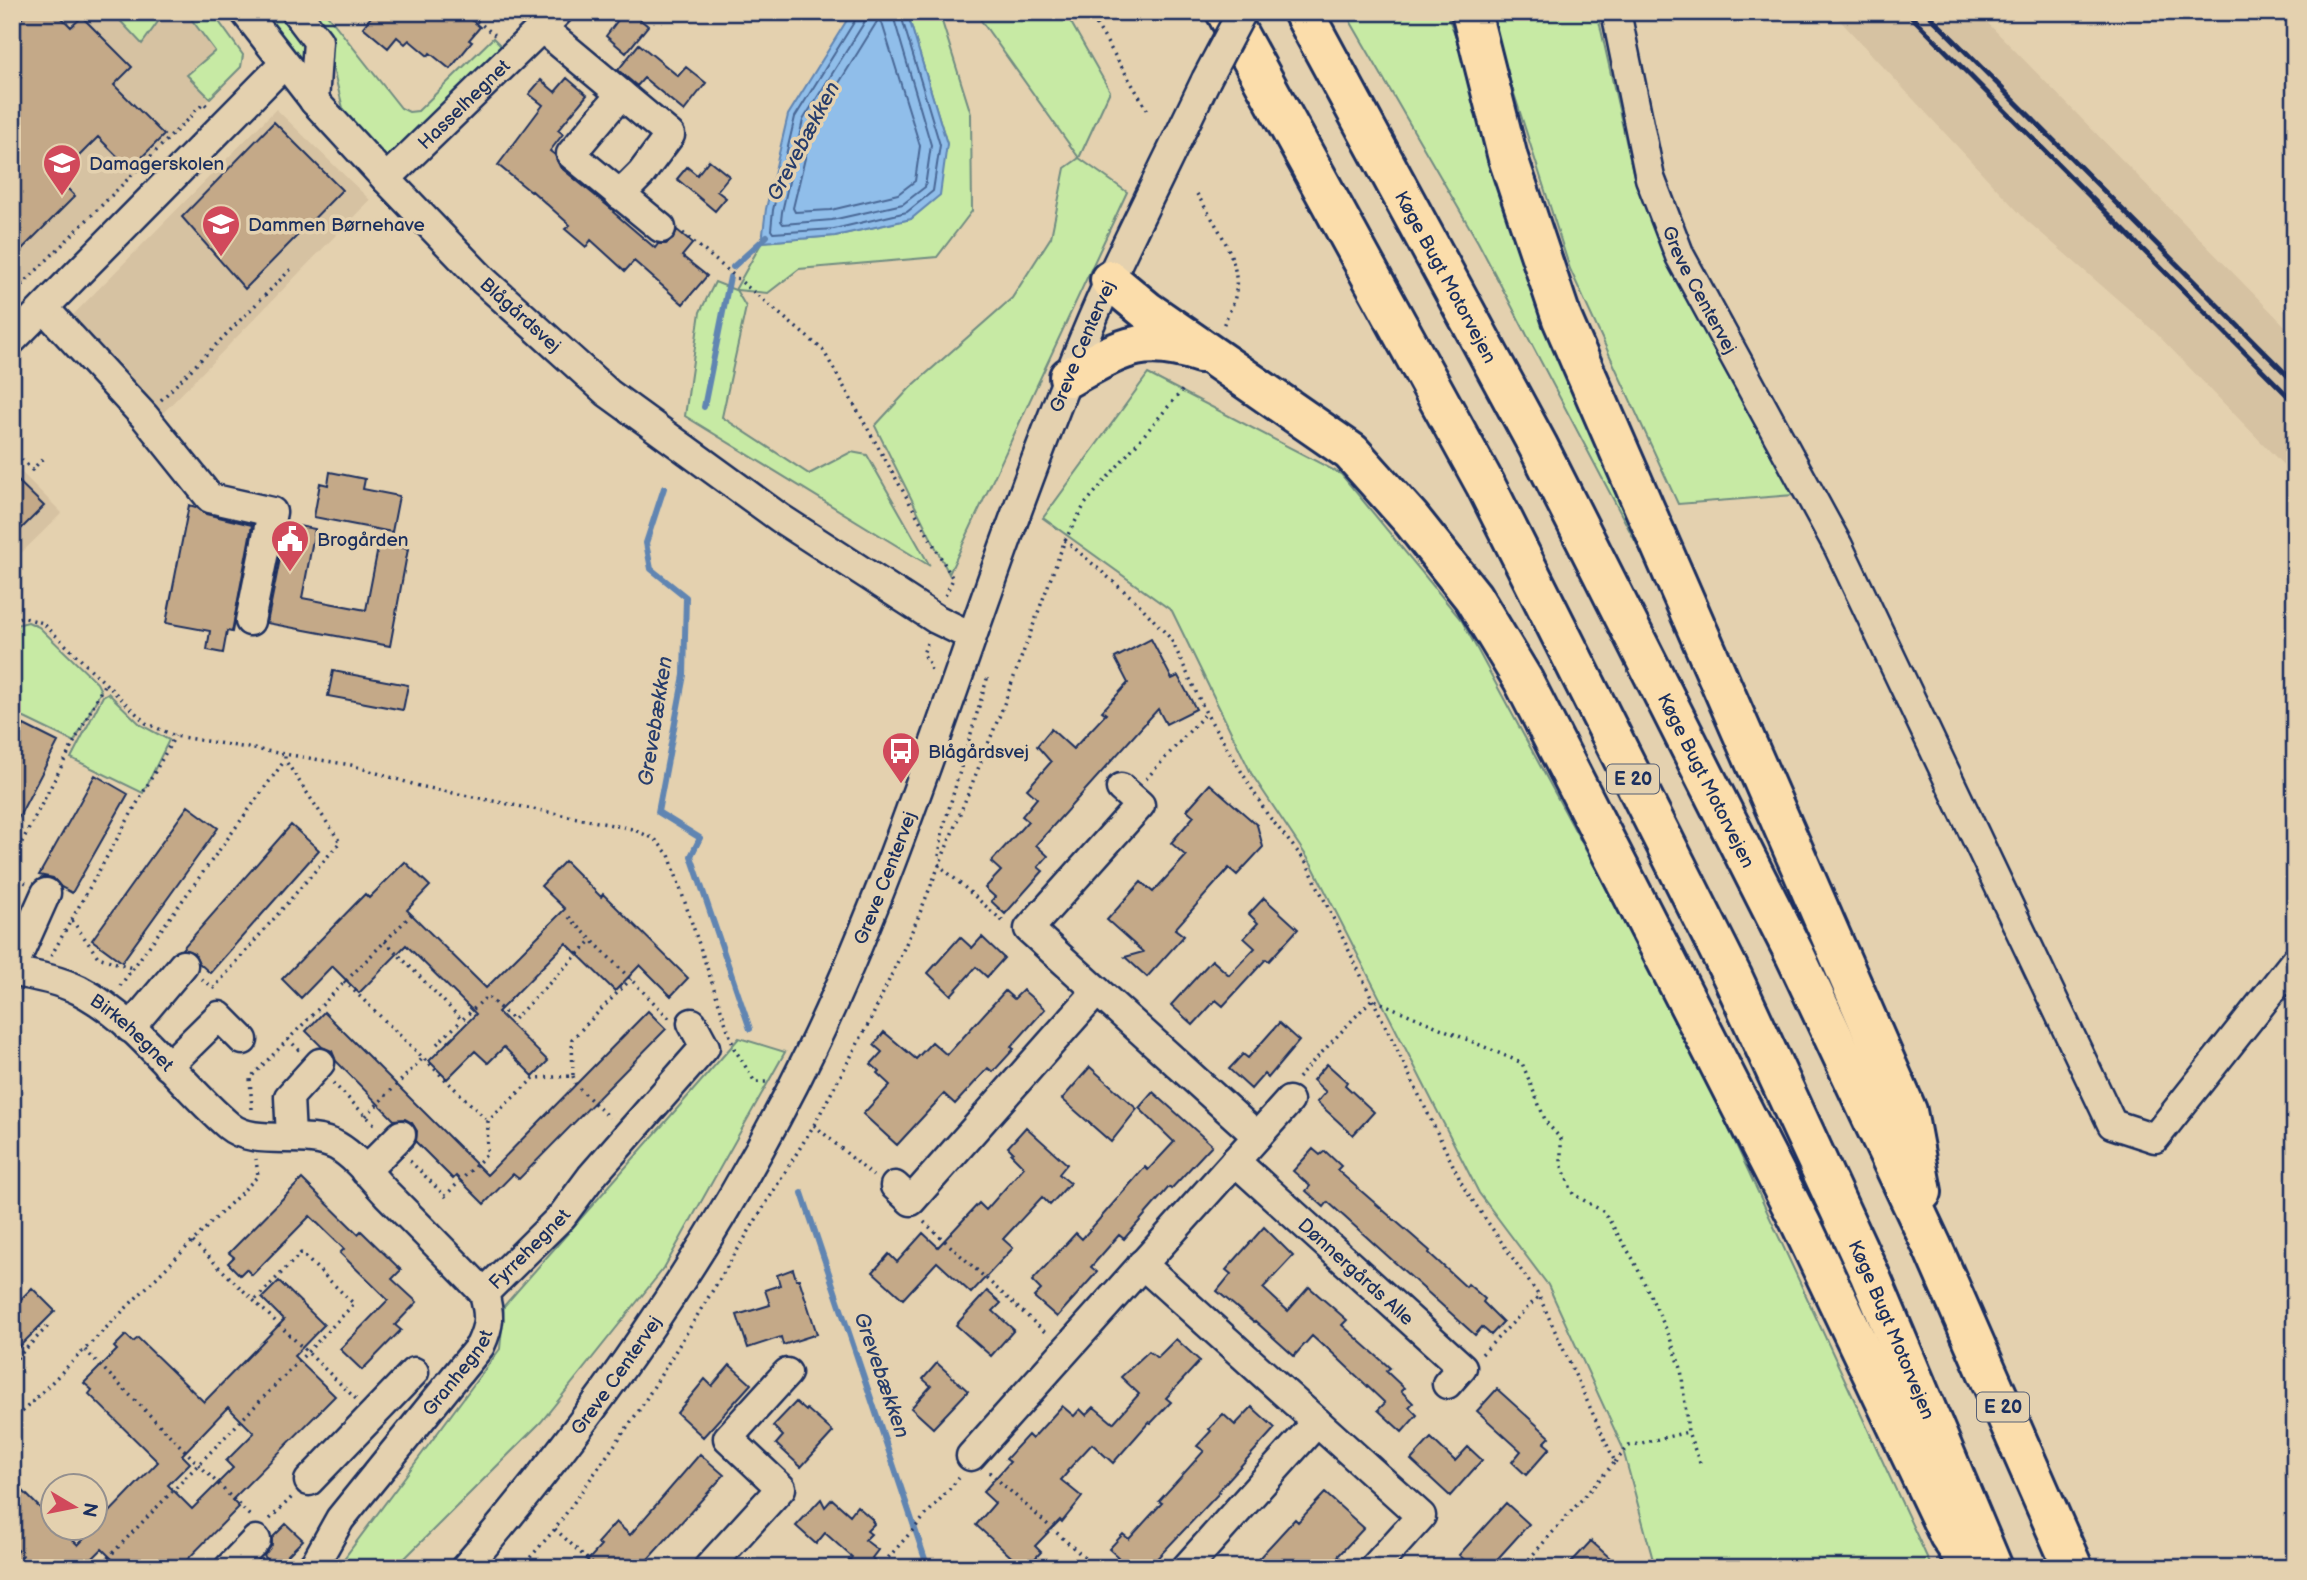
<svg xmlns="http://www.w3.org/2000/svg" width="2307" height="1580" font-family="'Balsamiq Sans',sans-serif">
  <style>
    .built { fill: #d6c2a2 }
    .green { fill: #c7eaa4; stroke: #718c81; stroke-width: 2 }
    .water { fill: #90beea; stroke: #6185b2; stroke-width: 2 }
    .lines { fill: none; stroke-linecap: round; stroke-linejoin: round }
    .shore { stroke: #4a6896; stroke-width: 2 }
    .stream { stroke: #6185b2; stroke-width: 6 }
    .building { fill: #c4a988; stroke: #1b2f5e; stroke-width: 2; fill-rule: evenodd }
    .minor-casing { stroke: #1b2f5e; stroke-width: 33 }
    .highway-casing { stroke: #1b2f5e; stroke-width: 44 }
    .path { stroke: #1b2f5e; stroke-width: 3.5; stroke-dasharray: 2 5; stroke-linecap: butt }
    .minor { stroke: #e4d1af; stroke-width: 28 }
    .highway { stroke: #fbddab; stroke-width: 38 }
    .rail { stroke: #1b2f5e; stroke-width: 5 }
    .minor-bridge-casing { stroke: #1b2f5e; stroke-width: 33; stroke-linecap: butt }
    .minor-bridge { stroke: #e4d1af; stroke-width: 28 }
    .labels { text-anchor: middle; stroke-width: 7; stroke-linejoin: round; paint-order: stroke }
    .shield { fill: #e4d1af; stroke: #576076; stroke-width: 2 }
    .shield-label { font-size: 18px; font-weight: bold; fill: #1b2f5e }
    .street-label { font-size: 19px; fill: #1b2f5e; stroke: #e4d1af }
    .poi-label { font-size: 19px; fill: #1b2f5e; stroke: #e4d1af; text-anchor: start }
    .water-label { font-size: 21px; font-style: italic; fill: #273d6c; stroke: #e4d1af }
  </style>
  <rect width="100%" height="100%" fill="#e4d1af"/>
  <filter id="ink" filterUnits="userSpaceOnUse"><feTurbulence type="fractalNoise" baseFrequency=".0143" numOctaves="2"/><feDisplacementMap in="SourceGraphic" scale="14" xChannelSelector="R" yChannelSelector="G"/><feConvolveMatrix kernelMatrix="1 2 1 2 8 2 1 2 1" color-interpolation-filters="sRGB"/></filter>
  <g filter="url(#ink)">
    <path class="built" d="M12 12H186L215 51 187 75 210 98 12 297Z
      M1832 12H1977L2295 336V477L2155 332 2025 219Z
      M276 109 370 200 160 416 71 317Z
      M12 463 62 513 12 562Z"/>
    <path class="green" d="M112 12H165L142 44Z
      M186 12H212L243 55 241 67 210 98 187 75 215 51Z
      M262 12H280L307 49 308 59 301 60 296 55Z
      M309 12H325L401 108 409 112 418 111 493 38 507 52 399 157 384 159 345 116 324 33Z
      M907 12H939L971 114 972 211 937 257 799 269 768 293 736 290 746 307 722 417 809 474 851 452 867 455 930 566 685 416 700 312 715 282 735 290 762 242 835 236 911 219 947 144Z
      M975 12H1065L1110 91 1079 158 1127 192 949 574 875 426 910 388 1012 298 1051 237 1065 168 1079 158Z
      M1345 12H1446L1457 39 1517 246 1682 630 1478 242Z
      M1488 12H1597L1635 181 1670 261 1794 495 1678 504 1570 269Z
      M1148 374 1341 474 1462 621 1684 1032 1932 1568H1649L1653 1560 1622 1446 1548 1285 1479 1193 1311 863 1251 773 1172 611 1043 518Z
      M28 622 39 627 97 683 101 691 74 742 12 712V626Z
      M108 693 141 725 169 740 143 793 71 758 103 696Z
      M739 1038 785 1052 664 1268 541 1422 395 1568H337L500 1349 504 1306Z"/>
    <path class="water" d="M852 12H907L947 144 940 195 911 219 835 236 762 242 766 209 788 115Z"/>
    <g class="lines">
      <path class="shore" d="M858 12 856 19 795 117 773 210 771 230 773 233 834 229 907 212 933 191 940 145 900 12
        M866 12 864 23 803 120 782 212 781 221 783 224 832 220 903 204 925 187 931 145 892 12
        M878 20 882 23 920 146 915 181 898 194 831 210 795 212 793 208 813 125Z"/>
      <path class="stream" d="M733 267 767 236
        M704 407 730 277
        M664 488 646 543 651 569 686 597 684 675 658 812 700 838 691 856 750 1029
        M802 1193 928 1568"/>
    </g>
    <path class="building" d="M28 12H56L71 27 82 17 132 67 114 85 164 135 130 169 98 137 57 178 75 196 12 259V87L21 77 12 68V28Z
      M375 12H462L480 27 469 40 472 42 450 69 430 53 428 56 409 40 405 44 397 37 388 48 363 27Z
      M624 12H631L648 26 626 53 606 36Z
      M639 44 678 76 686 67 706 83 684 111 644 78 637 86 618 70Z
      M567 78 587 95 558 130 563 134 550 151 555 155 560 167 614 211 613 212 655 248 658 244H666L673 239 677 230 693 243 682 256 707 276 683 304 634 261 625 271 591 240 586 247 565 229 570 225 532 191 531 192 498 165 543 105 529 94 541 80 555 92Z
      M274 122 342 190 245 289 182 217Z
      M709 160 729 176 717 191 726 198 715 211 677 179 687 167 697 175Z
      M330 472 365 479 363 489 399 496 392 532 314 517 320 483 328 485Z
      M12 475 44 506 12 538Z
      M189 505 196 507 206 514 252 525 232 632 227 631 223 653 207 650 210 631 166 623Z
      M287 524 315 529 302 598 366 610 379 543 408 549 390 646 267 623Z
      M1151 639 1172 679 1178 676 1196 709 1166 724 1158 709 1036 845 1048 856 1038 867 1043 871 1005 914 991 901 995 897 985 888 1001 871 991 862 1028 821 1022 816 1037 798 1027 789 1051 762 1037 746 1051 729 1073 749 1106 714 1102 711 1128 683 1115 658Z
      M333 671 408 685 403 710 328 696Z
      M24 725 58 742 12 830V748Z
      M95 775 128 794 72 893 61 887 53 878 39 875Z
      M1210 784 1257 825 1263 847 1237 875 1229 868 1175 929 1184 936 1147 977 1125 957 1143 952 1107 920 1141 882 1153 892 1186 856 1171 843 1194 816 1187 810Z
      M188 806 218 828 122 962 92 940Z
      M291 825 319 850 210 973 199 963 194 953 182 949Z
      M565 861 601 897 603 894 688 978 671 996 640 965 615 991 566 943 498 1012 548 1061 533 1076 504 1047 488 1063 475 1051 447 1079 429 1061 476 1014 406 945 359 993 332 966 301 998 282 979 365 894 369 898 405 862 430 886 407 910 486 988 565 909 541 886Z
      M1264 898 1298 929 1269 961 1266 959 1223 1006 1216 1000 1193 1025 1171 1005 1212 960 1229 975 1255 948 1244 938 1258 923 1249 914Z
      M960 937 972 948 982 937 1004 958 987 977 976 967 951 995 928 973Z
      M1023 990 1045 1009 1011 1047 1014 1049 993 1072 988 1068 955 1104 944 1094 897 1145 863 1114 890 1085 877 1073 879 1071 871 1064 882 1052 874 1045 884 1032 916 1059 932 1042 947 1055 1005 991 1014 999Z
      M648 1011 666 1029 519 1179 513 1174 484 1204 456 1176 453 1179 416 1142 417 1131 412 1123 405 1119 394 1120 336 1061 332 1051 322 1047 306 1031 324 1012 487 1175Z
      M1279 1023 1299 1041 1268 1078 1264 1074 1251 1089 1229 1069 1243 1054 1248 1058Z
      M1327 1064 1347 1082 1345 1085 1374 1112 1353 1135 1317 1102 1326 1092 1313 1080Z
      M1090 1067 1137 1109 1111 1142 1062 1099Z
      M1153 1092 1212 1145 1171 1189 1169 1187 1124 1239 1119 1235 1091 1267 1097 1272 1057 1317 1034 1297 1041 1290 1032 1281 1076 1233 1082 1239 1145 1167 1148 1170 1174 1142 1139 1108Z
      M1026 1127 1067 1164 1059 1174 1070 1183 1050 1205 1042 1197 1003 1239 1013 1248 971 1293 937 1262 903 1299 873 1272 889 1254 897 1262 923 1233 938 1247 979 1203 986 1210 1024 1167 1011 1154 1013 1152 1008 1147Z
      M1313 1149 1320 1155 1325 1151 1341 1166 1337 1170 1430 1251 1429 1253 1466 1287 1468 1284 1485 1299 1483 1302 1503 1322 1491 1335 1482 1327 1475 1335 1328 1202 1324 1207 1306 1191 1310 1186 1293 1171Z
      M302 1179 358 1234 361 1231 401 1270 392 1279 417 1302 395 1325 401 1330 362 1370 340 1349 388 1300 340 1253 344 1249 310 1216 252 1275 246 1269 240 1275 228 1263 234 1257 229 1253Z
      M1264 1227 1293 1256 1263 1288 1288 1311 1309 1287 1347 1320 1342 1325 1390 1368 1386 1371 1404 1388 1401 1391 1413 1403 1409 1407 1417 1415 1402 1432 1378 1410 1385 1403 1324 1345 1323 1346 1312 1336 1294 1356 1255 1321 1254 1322 1217 1291 1231 1274 1226 1270Z
      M793 1269 796 1279H799L817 1334 783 1345 781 1337 748 1348 737 1315 770 1305 765 1290 780 1285 777 1275Z
      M279 1281 324 1325 294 1356 335 1396 232 1500 239 1507 179 1568H121L102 1549 83 1568H12V1480L52 1520V1528H60L78 1545 158 1462 89 1394 92 1390 84 1383 117 1350 114 1347 126 1335 133 1342 138 1338 204 1402 284 1320 262 1298ZM228 1407 254 1433 226 1461 233 1468 192 1509 168 1485 190 1463 182 1455Z
      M32 1288 55 1311 12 1354V1308Z
      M987 1291 1001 1303 993 1311 1014 1330 991 1356 956 1325Z
      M1176 1339 1200 1361 1166 1398 1171 1402 1151 1423 1149 1422 1113 1463 1092 1444 1067 1471 1068 1472 1061 1480 1082 1497 1062 1522 1060 1520 1035 1546 1041 1552 1028 1566 1022 1560 1019 1564 976 1525 995 1503 983 1492 1010 1462 1006 1459 1028 1435 1032 1439 1062 1406 1074 1416 1080 1409 1086 1415 1094 1407 1113 1423 1139 1394 1121 1377 1149 1351 1157 1358Z
      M937 1363 968 1391 933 1428 911 1408 931 1386 923 1379Z
      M730 1365 751 1384 703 1437 677 1413 705 1379 712 1386Z
      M1497 1389 1550 1437 1544 1443 1550 1448 1526 1475 1512 1462 1521 1451 1477 1411Z
      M796 1402 806 1411 807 1409 833 1432 801 1467 776 1444 783 1436 773 1426Z
      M1252 1407 1275 1428 1218 1491 1220 1492 1148 1568H1109L1118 1557 1109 1549 1123 1534 1129 1539 1162 1503 1159 1501 1204 1451 1197 1446 1211 1431 1209 1429 1223 1414 1235 1425Z
      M1431 1438 1455 1461 1468 1447 1482 1460 1450 1496 1411 1460Z
      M700 1454 724 1475 640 1568H581L601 1546 597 1543 616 1522 630 1535Z
      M1325 1493 1364 1528 1338 1556 1352 1568H1250L1295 1519 1298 1522Z
      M821 1499 825 1507 832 1499 850 1515 857 1506 873 1520 872 1521 874 1524 867 1531 871 1534 865 1540 878 1550 872 1558 882 1568H843L852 1557 825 1533 816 1544 796 1526Z
      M1506 1503 1529 1524 1491 1566 1484 1560 1477 1568H1474L1459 1555Z
      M286 1524 303 1540 275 1568 264 1556 272 1545V1538Z
      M1591 1541 1621 1568H1566Z"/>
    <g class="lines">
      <defs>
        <g id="minor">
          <path id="s1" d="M245 12 316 103 386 179 484 281 608 393 780 518 936 619 971 636"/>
          <path d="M296 12 318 41 314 101"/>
          <path id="s2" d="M1616 12 1650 178 1680 256 1838 546 2112 1124 2155 1138 2295 961"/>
          <path d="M543 29 670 135 641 174 620 195"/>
          <path d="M621 94 571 154 661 228"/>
          <path id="s3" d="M386 179 558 12"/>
          <path d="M44 308 145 417 210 498 272 512 250 621"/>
          <path d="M12 340 284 64"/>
          <path d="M1121 788 1140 805 1029 929 1257 1136"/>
          <path d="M12 969 46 893"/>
          <path id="s4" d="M12 972C35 975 58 980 79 990 139 1021 178 1083 229 1126 255 1148 305 1129 337 1146 356 1157 372 1178 387 1194 420 1227 452 1260 484 1293L562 1216 591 1177 705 1047 692 1023"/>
          <path d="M130 1028 183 965"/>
          <path d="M168 1066 219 1016 243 1040"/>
          <path d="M291 1137 289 1097 320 1063"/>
          <path id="s5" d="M1235 1161 1462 1367 1447 1384"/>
          <path d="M365 1171 401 1135"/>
          <path d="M895 1186 911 1201 1097 991"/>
          <path d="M1142 1264 1421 1516 1374 1568"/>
          <path d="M971 1456 1289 1101"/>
          <path d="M309 1481 414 1372"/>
          <path d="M229 1568 256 1540"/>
          <path id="s6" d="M311 1568 316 1562 340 1519 480 1346C490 1324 490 1316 484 1293"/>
          <path id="s7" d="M465 1568C599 1412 720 1237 810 1052 894 878 950 692 1017 511 1046 432 1076 353 1111 277 1142 211 1175 145 1206 80"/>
          <path d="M708 1568 781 1488 728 1438 787 1373"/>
          <path d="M1186 1568 1317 1422"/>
        </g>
        <g id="highway">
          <path id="s8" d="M1226 12 1485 484 1732 976 1869 1273 1993 1568"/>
          <path id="s9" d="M1303 12 1538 446 1795 955 1932 1246 2073 1568"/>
          <path d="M1471 12 1508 158 1562 319 1907 1111 1922 1192"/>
          <path d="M1110 280 1146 310 1351 452 1411 519 1473 597 1523 680 1801 1224 1949 1535 1971 1568"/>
          <path d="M1069 377C1120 349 1141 333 1200 353"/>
        </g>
      </defs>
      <use href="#minor" class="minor-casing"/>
      <use href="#highway" class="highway-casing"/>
      <path class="path" d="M466 12 497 37
        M1089 12 1148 111
        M1197 194C1215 225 1245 262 1234 301 1231 309 1226 318 1223 326
        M683 233 823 350 953 579 945 596
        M12 295 204 103 208 107
        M161 400 291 269
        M12 449 32 470 44 457
        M1065 540 1138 603 1171 639 1206 713 1267 814 1306 862 1464 1188 1539 1296 1615 1462 1521 1568
        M12 619 22 617 43 623 146 723 175 736 351 765 419 786 632 829 655 839 669 855 734 1048 755 1082H769
        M927 643 923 654 928 660 932 674
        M1146 779 1206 713
        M939 856 943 829 987 679 985 674
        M12 861 105 683
        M938 864 1006 924
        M12 876 26 883
        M569 917 669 1018
        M72 920 98 957 132 968
        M385 941 462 1020 487 996 513 1020 592 940
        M51 956 175 736
        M202 979 214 988 340 842 285 760V754
        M344 981 488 1121
        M120 986 285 760
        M288 1039 300 1051
        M437 1044 462 1020
        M573 1076 576 1085 609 1118
        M1298 1078 1372 999 1522 1063 1546 1122 1561 1139V1164L1573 1194 1604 1212 1633 1259 1668 1333 1681 1368 1688 1432 1700 1463
        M333 1083 375 1125
        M252 1109 250 1078 413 913
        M366 1116 423 1058
        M814 1125 873 1176
        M410 1161 445 1196 487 1154 488 1121 534 1078 573 1076 572 1039 631 979
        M924 1222 1048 1335
        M193 1242 356 1399
        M85 1350 250 1516
        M1482 1354 1539 1296
        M12 1363 50 1324
        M12 1422 258 1176 256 1159
        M1615 1462 1629 1446 1688 1432
        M989 1472 1096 1568
        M270 1519 292 1497
        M555 1529 597 1568
        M12 1545 34 1568
        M98 1568 354 1304 301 1253 255 1300
        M521 1568 555 1529 640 1409 814 1125 871 1019 917 920 1001 712 1065 540 1085 504 1185 387
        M879 1568 959 1478"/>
      <use href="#minor" class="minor"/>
      <use href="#highway" class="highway"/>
      <path class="rail" d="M1907 12 2295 403
        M1926 12 2295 383"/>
      <defs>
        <path id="minor-bridge" d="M1206 80 1242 12"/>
      </defs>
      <use href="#minor-bridge" class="minor-bridge-casing"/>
      <use href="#minor-bridge" class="minor-bridge"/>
    </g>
  </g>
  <defs>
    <symbol id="school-pin" viewBox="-11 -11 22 30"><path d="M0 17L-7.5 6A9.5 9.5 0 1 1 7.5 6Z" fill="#d1495b" stroke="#e4d1af"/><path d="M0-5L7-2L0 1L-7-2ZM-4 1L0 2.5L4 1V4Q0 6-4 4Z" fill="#fff"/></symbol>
    <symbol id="civic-pin" viewBox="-11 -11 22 30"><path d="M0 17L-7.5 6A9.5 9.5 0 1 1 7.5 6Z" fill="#d1495b" stroke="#e4d1af"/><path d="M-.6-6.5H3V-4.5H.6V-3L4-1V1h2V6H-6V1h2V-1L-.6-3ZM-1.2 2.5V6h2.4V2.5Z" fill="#fff"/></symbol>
    <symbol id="bus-pin" viewBox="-11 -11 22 30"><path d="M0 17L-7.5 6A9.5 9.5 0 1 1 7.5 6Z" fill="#d1495b" stroke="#e4d1af"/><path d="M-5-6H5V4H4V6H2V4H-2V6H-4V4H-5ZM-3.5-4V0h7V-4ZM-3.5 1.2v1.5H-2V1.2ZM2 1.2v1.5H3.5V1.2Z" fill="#fff"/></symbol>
  </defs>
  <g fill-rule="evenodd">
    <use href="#school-pin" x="40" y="141" width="44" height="60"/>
    <use href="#school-pin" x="199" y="202" width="44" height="60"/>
    <use href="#civic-pin" x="268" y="517" width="44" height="60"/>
    <use href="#bus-pin" x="879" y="729" width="44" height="60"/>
  </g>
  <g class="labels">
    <g class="shield">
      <rect x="1607" y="764.5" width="52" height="29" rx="5"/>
      <rect x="1977" y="1392.5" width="52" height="29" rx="5"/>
    </g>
    <g class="shield-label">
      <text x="1633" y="785">E 20</text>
      <text x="2003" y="1413">E 20</text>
    </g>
    <g class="street-label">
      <text dy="7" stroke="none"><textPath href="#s3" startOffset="108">Hasselhegnet</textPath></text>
      <text dy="7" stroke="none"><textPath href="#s9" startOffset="301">Køge Bugt Motorvejen</textPath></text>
      <text dy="7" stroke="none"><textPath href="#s2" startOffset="292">Greve Centervej</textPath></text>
      <text dy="7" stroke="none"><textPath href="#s1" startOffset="410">Blågårdsvej</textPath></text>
      <text dy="7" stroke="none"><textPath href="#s7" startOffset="1379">Greve Centervej</textPath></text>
      <text dy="7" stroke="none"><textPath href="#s9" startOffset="868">Køge Bugt Motorvejen</textPath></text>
      <text dy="7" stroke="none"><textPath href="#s7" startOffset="812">Greve Centervej</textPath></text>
      <text dy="7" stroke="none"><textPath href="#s4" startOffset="138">Birkehegnet</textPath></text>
      <text dy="7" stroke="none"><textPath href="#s4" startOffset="656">Fyrrehegnet</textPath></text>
      <text dy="7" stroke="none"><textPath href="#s5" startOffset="164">Dønnergårds Alle</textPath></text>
      <text dy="7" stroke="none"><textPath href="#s8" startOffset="1477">Køge Bugt Motorvejen</textPath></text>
      <text dy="7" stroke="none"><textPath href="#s6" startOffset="245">Granhegnet</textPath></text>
      <text dy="7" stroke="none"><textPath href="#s7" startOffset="245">Greve Centervej</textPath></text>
    </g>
    <g class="poi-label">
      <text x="89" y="170">Damagerskolen</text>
      <text x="248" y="231">Dammen Børnehave</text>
      <text x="317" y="546">Brogården</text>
      <text x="928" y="758">Blågårdsvej</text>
    </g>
    <g class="water-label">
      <text transform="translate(803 141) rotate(-62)" y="7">Grevebækken</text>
      <text transform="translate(655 721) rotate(-81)" y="7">Grevebækken</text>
      <text transform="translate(882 1375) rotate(71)" y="7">Grevebækken</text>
    </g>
  </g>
  <rect width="2307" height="1580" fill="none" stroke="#e4d1af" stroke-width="42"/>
  <rect x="21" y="21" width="2265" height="1538" fill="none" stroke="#1b2f5e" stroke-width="2.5" filter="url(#ink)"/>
  <g transform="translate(74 1507) rotate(100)"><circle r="33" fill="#e4d1af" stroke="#94908f" stroke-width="2"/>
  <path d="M0-5L12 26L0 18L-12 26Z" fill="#d1495b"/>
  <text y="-10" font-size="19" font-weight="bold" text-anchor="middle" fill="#1b2f5e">N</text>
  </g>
</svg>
